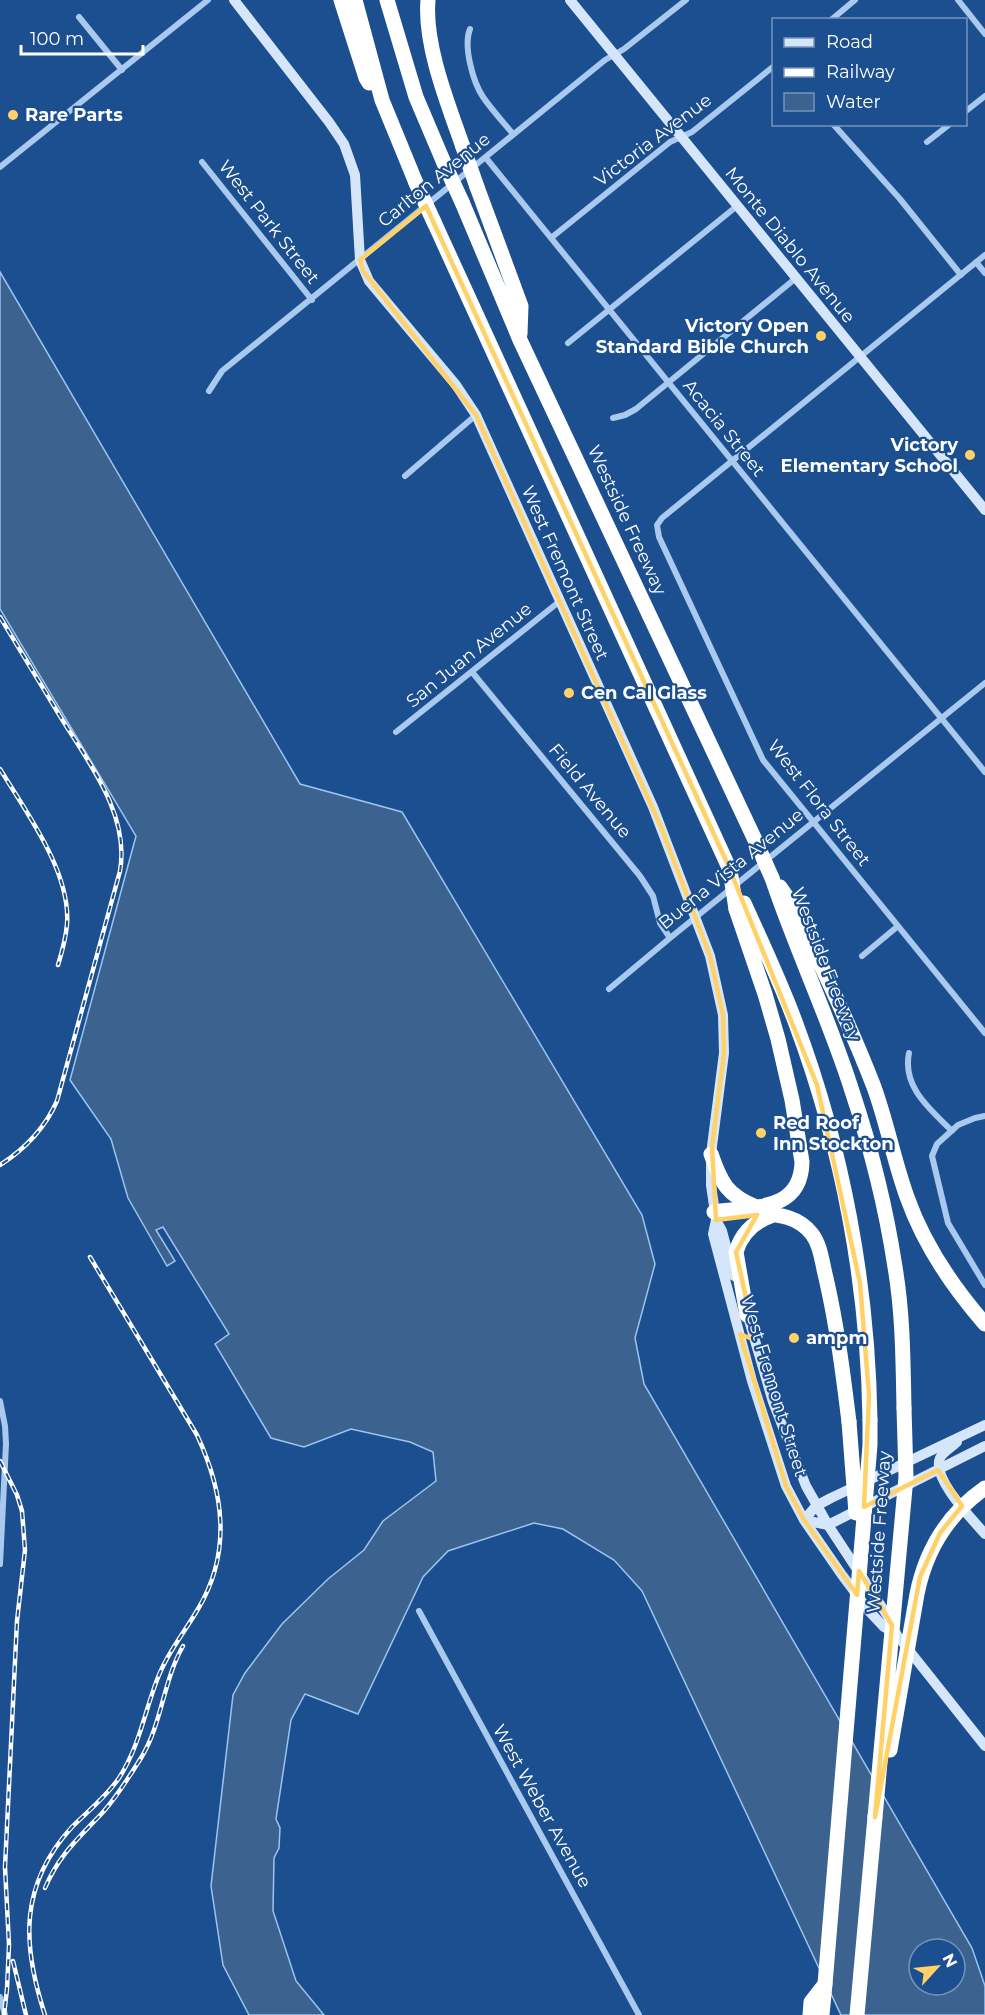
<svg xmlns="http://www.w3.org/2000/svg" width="985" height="2015" font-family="Montserrat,sans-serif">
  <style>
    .water { fill: #3c6290; stroke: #9cc4f0; stroke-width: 1.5; fill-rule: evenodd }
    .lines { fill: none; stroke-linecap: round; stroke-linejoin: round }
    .street { stroke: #a9c9ee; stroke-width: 6 }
    .secondary { stroke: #d6e6fa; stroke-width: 10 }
    .highway { stroke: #fff; stroke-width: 15 }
    .rail-casing { stroke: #fff; stroke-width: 4.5 }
    .rail { stroke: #1b4f8f; stroke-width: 2; stroke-dasharray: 7; stroke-linecap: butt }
    .highway-bridge { stroke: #fff; stroke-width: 15 }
    .marked { fill: none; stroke: #ffd166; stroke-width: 4.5; stroke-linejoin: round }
    .poi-dot { fill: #ffd166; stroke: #1b4f8f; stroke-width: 2 }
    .labels { text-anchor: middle; stroke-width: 4.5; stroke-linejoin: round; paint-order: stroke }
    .poi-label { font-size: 18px; font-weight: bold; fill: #fff; stroke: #1b4f8f; text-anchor: start }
    .street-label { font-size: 18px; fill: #fff; stroke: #1b4f8f }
  </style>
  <rect width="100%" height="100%" fill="#1b4f8f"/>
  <path class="water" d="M0 272 300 784 402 812 642 1215 655 1264 635 1338 644 1384 972 1948 985 1986V2015H841L642 1591 614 1560 563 1529 534 1523 448 1551 423 1577 358 1714 305 1694 291 1720 276 1819 280 1828 279 1848 274 1858 273 1911 296 1981 324 2015H249L223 1965 211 1886 233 1695 245 1673 282 1624 328 1579 364 1550 383 1521 436 1481 433 1452 410 1442 351 1429 304 1447 271 1438 215 1344 229 1334 163 1227 156 1230 175 1261 167 1266 128 1198 111 1139 70 1080 136 836 0 609ZM919 1949H955V1985H919Z"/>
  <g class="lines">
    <path class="street" d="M958 0 985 34
      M79 17 122 70
      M831 20 855 0
      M470 29C463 46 473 82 483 97 492 110 503 122 513 134
      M966 111 985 96
      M833 124 900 199 961 275
      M927 142 950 124
      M486 158 985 772
      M202 162 312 300
      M0 167 208 0
      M551 238 670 142 692 132 774 66
      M985 255 662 518 657 525 659 537 763 760 985 1033
      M976 262 985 273
      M568 343 737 206
      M209 391 222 371 605 60 624 49 686 0
      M613 418 625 415 636 409 796 278
      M405 476 476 415
      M472 672 640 876 653 896 660 923 670 938
      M396 732 560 601
      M862 956 898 926
      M609 989 670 938 985 683
      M909 1053C902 1087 930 1109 952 1131
      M985 1116 975 1118 958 1125 937 1144 932 1156 948 1223 985 1285
      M0 1401 5 1426 6 1444 0 1564
      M419 1611 639 2015
      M0 1997 5 2015"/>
    <path class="secondary" d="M234 0 329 122 344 144 355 175 360 260 369 281 456 385 476 415 653 807 710 956 723 1015 724 1053 711 1154V1185L716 1220 722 1231 734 1276
      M570 0 985 510
      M716 1220 713 1234 752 1381 786 1486 804 1520 842 1575 869 1611 884 1627 896 1633
      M746 1310 773 1402 806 1486 828 1525 889 1618 896 1634 985 1746
      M957 1442C952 1447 943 1452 940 1458 931 1478 973 1520 985 1534
      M804 1520 816 1506 831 1498 985 1425
      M804 1520 828 1525 985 1446"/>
    <path class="highway" d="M341 0 366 78 369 83
      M355 0 382 100 416 183
      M387 0 416 97 444 163
      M428 0C424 45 448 104 463 147
      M477 187 521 306 520 334
      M462 202 520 340 756 842
      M434 222 730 870
      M772 878C796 950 829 1018 852 1091 871 1148 886 1208 895 1267 903 1314 903 1361 904 1408
      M780 887 792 904C821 965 850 1025 874 1087 887 1123 894 1161 907 1197 924 1245 951 1285 985 1324
      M744 903C762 943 781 983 796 1024 843 1150 868 1286 870 1420
      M711 1154C721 1183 727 1195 756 1207
      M714 1212C751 1206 801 1213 802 1162L792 1100 778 1039 765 994 736 909
      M759 1214C779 1214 799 1217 812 1234 821 1246 822 1263 826 1278 837 1326 843 1373 849 1422
      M747 1315 736 1252C741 1235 753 1222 771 1216
      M810 2015 811 2002 825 1984
      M822 2015 825 1984
      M857 2015 875 1817"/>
    <defs>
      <path id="rail" d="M0 617C20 650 40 683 60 716 88 762 130 814 120 871L57 1101C45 1128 25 1149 0 1165
        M0 769C26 812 71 872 67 924 66 938 62 952 58 965
        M0 1461 17 1495 22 1511 25 1550 17 1621 5 1867 9 1945 7 1989 4 2015
        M45 1888C59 1854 80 1837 104 1811 118 1795 129 1777 141 1758 162 1724 163 1681 183 1646
        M13 1961 26 2015
        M45 2015C22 1945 19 1885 72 1827 88 1811 106 1797 119 1778 139 1747 144 1714 157 1680 166 1655 184 1633 198 1609 232 1552 224 1493 197 1435L90 1257"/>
    </defs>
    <use href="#rail" class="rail-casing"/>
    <use href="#rail" class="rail"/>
    <path class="highway-bridge" d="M463 147 477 187
      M444 163 462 202
      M416 183 434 222
      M756 842 772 878
      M730 870 736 909
      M849 1422 856 1513
      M890 1750 917 1594C926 1549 948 1514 985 1488
      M875 1817 906 1477 904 1408
      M825 1984 870 1445V1420"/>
  </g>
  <path class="marked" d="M426 206 728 865 817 1085 860 1283 869 1395 864 1507 938 1470 962 1506 940 1533 920 1577 875 1817 892 1625 859 1571 857 1595 804 1520 786 1486 740 1334 755 1340 736 1252 757 1215 716 1220 712 1147 724 1053 723 1015 710 956 661 827 476 415 363 271 360 260Z"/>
  <g class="poi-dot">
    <circle cx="13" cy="115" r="6"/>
    <circle cx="821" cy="336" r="6"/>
    <circle cx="970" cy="455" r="6"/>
    <circle cx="569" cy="693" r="6"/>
    <circle cx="761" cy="1133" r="6"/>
    <circle cx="794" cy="1338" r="6"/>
  </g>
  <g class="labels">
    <g class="poi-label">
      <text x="25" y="121">Rare Parts</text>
      <text x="809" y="332" text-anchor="end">Victory Open<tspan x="809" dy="21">Standard Bible Church</tspan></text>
      <text x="958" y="451" text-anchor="end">Victory<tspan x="958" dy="21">Elementary School</tspan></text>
      <text x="581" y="699">Cen Cal Glass</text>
      <text x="773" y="1129">Red Roof<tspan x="773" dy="21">Inn Stockton</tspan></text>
      <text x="806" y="1344">ampm</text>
    </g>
    <g class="street-label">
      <text transform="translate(653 140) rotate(-37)" y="6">Victoria Avenue</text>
      <text transform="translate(434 180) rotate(-39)" y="6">Carlton Avenue</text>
      <text transform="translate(269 222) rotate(52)" y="6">West Park Street</text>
      <text transform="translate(790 245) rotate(51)" y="6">Monte Diablo Avenue</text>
      <text transform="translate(724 428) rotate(51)" y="6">Acacia Street</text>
      <text transform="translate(627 520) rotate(65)" y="6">Westside Freeway</text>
      <text transform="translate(565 573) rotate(66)" y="6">West Fremont Street</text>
      <text transform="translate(469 655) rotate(-39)" y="6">San Juan Avenue</text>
      <text transform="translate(590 791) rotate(50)" y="6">Field Avenue</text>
      <text transform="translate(819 803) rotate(52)" y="6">West Flora Street</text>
      <text transform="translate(731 869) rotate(-39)" y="6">Buena Vista Avenue</text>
      <text transform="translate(826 964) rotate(69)" y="6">Westside Freeway</text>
      <text transform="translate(774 1386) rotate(73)" y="6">West Fremont Street</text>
      <text transform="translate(879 1532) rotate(-86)" y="6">Westside Freeway</text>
      <text transform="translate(542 1806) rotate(61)" y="6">West Weber Avenue</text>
    </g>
  </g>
  <rect x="772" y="18" width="195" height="108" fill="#1b4f8f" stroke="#7695bc" stroke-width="1.5"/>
  <rect x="784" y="38" width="30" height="9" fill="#d6e6fa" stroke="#7695bc" stroke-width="1.5"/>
  <text x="826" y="48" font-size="18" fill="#ffffff">Road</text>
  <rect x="784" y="68" width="30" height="9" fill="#ffffff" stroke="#7695bc" stroke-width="1.5"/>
  <text x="826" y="78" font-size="18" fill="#ffffff">Railway</text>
  <rect x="784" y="93" width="30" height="18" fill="#3c6290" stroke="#7695bc" stroke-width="1.5"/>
  <text x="826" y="108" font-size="18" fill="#ffffff">Water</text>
  <g transform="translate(937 1967) rotate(63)"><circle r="28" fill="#1b4f8f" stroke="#7695bc" stroke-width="1.5"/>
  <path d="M0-4.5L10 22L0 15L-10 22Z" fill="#ffd166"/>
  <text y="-9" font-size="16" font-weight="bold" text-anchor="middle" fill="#ffffff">N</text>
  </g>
  <path d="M21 45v9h122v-9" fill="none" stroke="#ffffff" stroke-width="3"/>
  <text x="30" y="45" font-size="18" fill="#ffffff" stroke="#1b4f8f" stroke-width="4.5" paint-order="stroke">100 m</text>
</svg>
